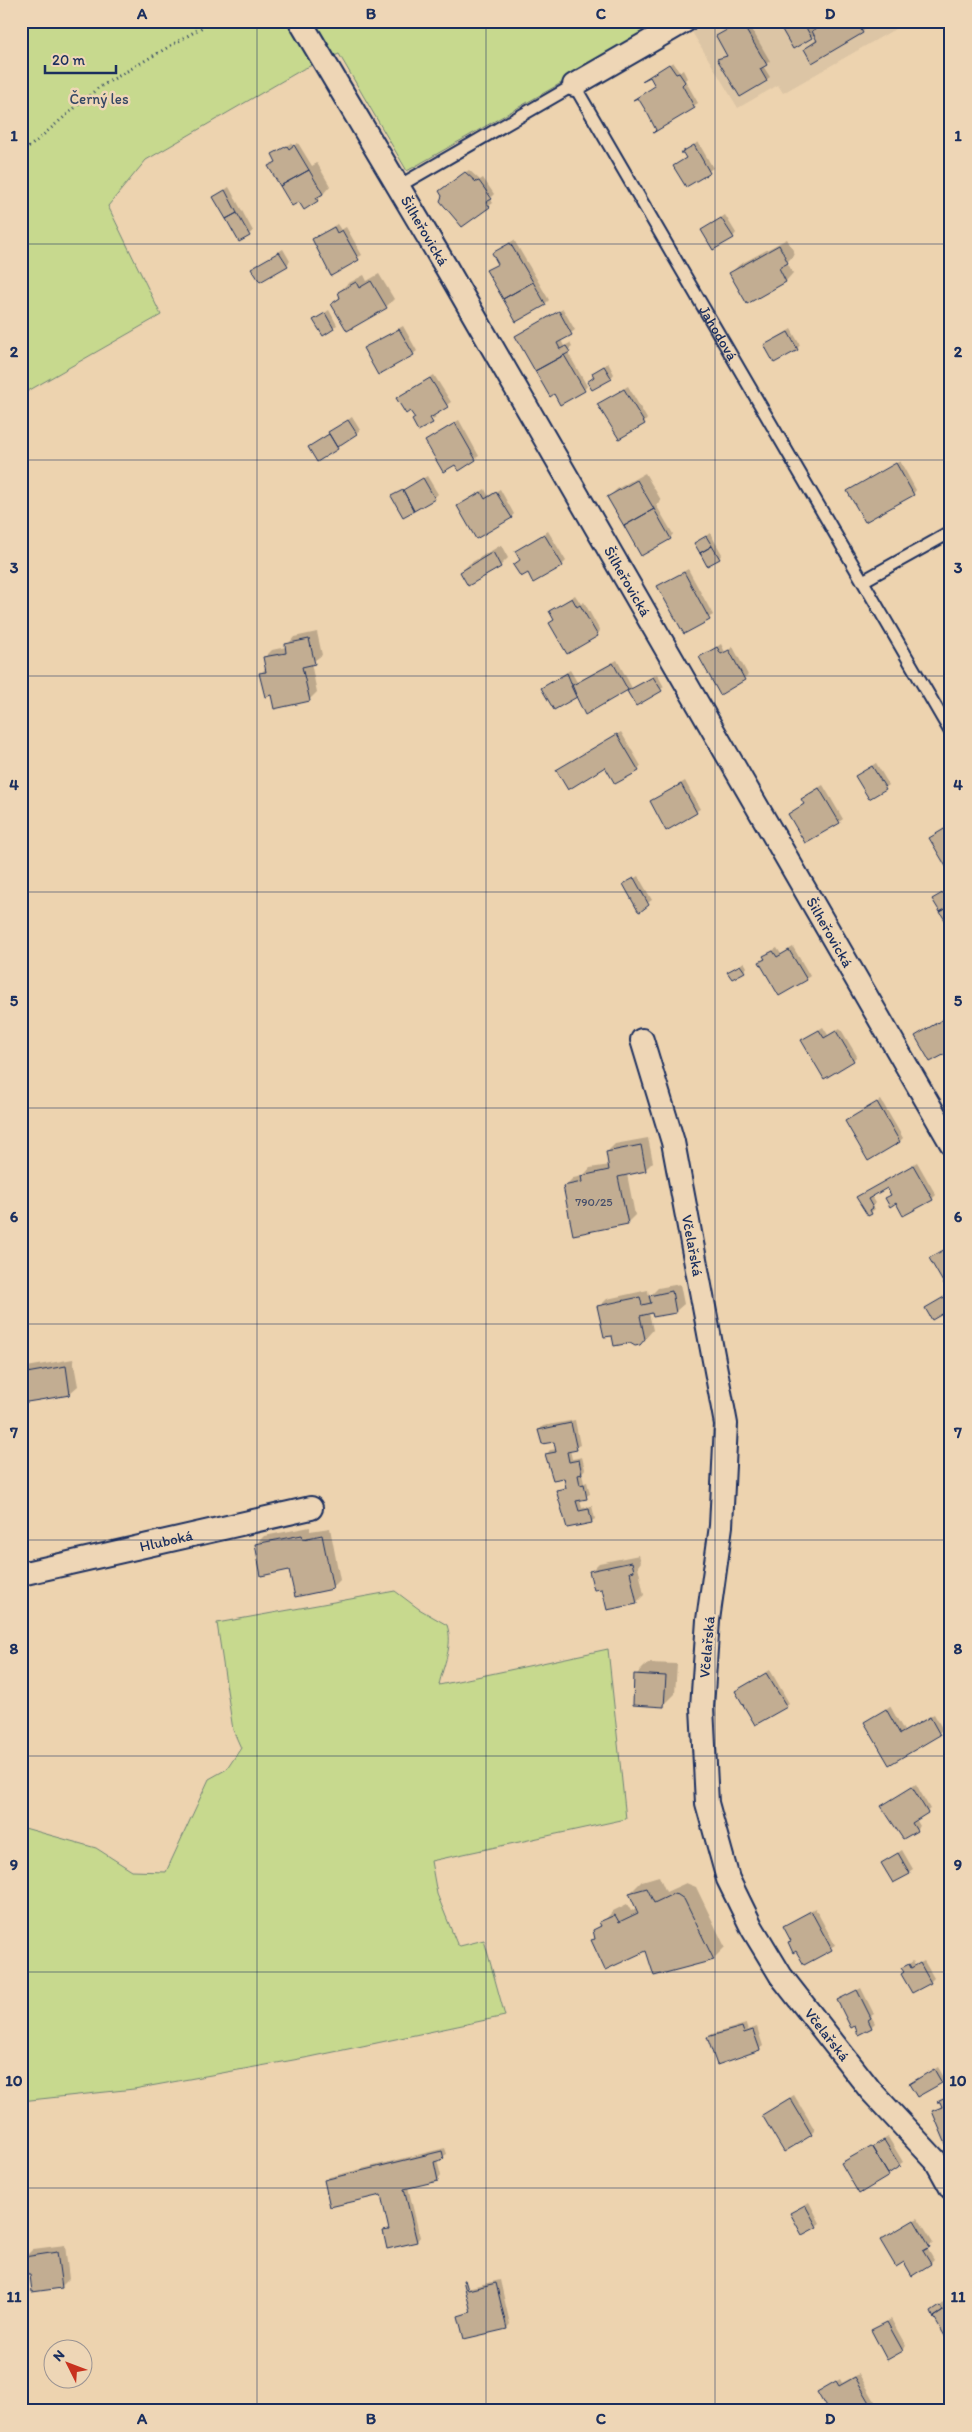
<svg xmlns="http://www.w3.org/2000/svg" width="972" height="2432" font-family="Itim,sans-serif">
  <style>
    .built { fill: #dcc5a5 }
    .green { fill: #c7d98e; stroke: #718476 }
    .shadow { fill: #0003 }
    .building { fill: #c2ad92; stroke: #1b2f5e }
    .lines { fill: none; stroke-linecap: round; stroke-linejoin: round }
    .lane-casing { stroke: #1b2f5e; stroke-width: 15 }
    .street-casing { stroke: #1b2f5e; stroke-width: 26 }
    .path { stroke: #1b2f5e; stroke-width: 3; stroke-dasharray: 1 4; stroke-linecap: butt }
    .lane { stroke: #eed6b6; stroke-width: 11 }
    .street { stroke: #eed6b6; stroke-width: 22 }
    .grid { fill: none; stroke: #1b2f5e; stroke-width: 1; stroke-opacity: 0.55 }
    .labels { text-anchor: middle; stroke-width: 5; stroke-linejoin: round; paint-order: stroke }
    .number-label { font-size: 12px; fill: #454e6b }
    .park-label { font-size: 15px; fill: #354865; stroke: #eed6b6 }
    .street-label { font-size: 15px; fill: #1b2f5e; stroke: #eed6b6 }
    .neatline { fill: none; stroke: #1b2f5e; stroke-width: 2 }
    .grid-label { font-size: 16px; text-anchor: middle; font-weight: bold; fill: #1b2f5e }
  </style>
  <rect width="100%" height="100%" fill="#edd3af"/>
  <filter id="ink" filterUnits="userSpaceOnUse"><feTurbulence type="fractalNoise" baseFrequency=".02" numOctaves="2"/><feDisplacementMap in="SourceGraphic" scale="10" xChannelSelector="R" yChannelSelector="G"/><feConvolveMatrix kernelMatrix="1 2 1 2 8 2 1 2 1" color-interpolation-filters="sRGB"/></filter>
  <g filter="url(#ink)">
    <path class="built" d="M699 21H909L783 93 778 85 738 108 689 27Z"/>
    <path class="green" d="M21 21H670L407 171 339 54 303 69 146 160 108 206 161 315 21 395Z
      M395 1591 419 1609 447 1625C454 1646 443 1665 439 1685L608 1649 626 1819 431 1861 437 1894 457 1944 460 1946 484 1940 505 2016 310 2057 134 2089 21 2101V1827L96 1848 132 1871 166 1872 209 1779 227 1769 241 1748 233 1730 217 1623Z"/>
    <path class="shadow" d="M741 21H747L770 61 763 66 770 77 766 80 723 57 728 55 717 37Z
      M778 21H814L818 28 826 21H868L870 25 862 32 805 49 817 39 815 34 811 37Z
      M673 62 680 72 683 70 687 78 685 80 698 103 657 129 639 97 656 86 651 76Z
      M698 142 713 168 686 186 674 166 687 157 684 152Z
      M291 143 293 146 298 143 312 166 317 163 330 186 318 200 304 208 270 166 277 161 274 154Z
      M469 170 480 180 483 178 494 194 490 198 493 203 489 206 444 187Z
      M229 187 253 231 239 241 214 197Z
      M725 215 736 233 733 237 702 231Z
      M337 224 341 230 346 227 362 255 332 274 314 239Z
      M787 239 795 254 787 262 793 273 786 281 747 303 731 273 739 265Z
      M514 240 549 300 545 304 488 271 499 263 494 253Z
      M283 249 290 261 287 265 253 268Z
      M379 274 394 299 386 307 333 304 341 296 339 292 347 284 364 275 367 281Z
      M563 309 575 330 561 340 564 346 570 343 572 347 567 351 587 386 584 390 520 333Z
      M329 310 337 325 333 328 315 320Z
      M403 326 417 351 413 354 364 348Z
      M791 329 800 345 797 349 765 345Z
      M608 363 614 374 611 378 588 382 595 376 593 373 597 370Z
      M434 375 451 402 434 414 436 418 433 420 428 412 416 418 402 395Z
      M628 386 647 419 644 423 598 404Z
      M352 417 360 430 337 448 309 447Z
      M459 420 479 456 459 469 456 463 426 441Z
      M900 461 916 490 913 494 849 491Z
      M645 473 661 500 656 505 673 534 670 538 609 497 617 489Z
      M427 476 438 494 434 498 393 497Z
      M485 489 488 496 500 489 514 514 511 517 458 506Z
      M548 531 566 561 562 565 528 572 515 565 521 559 516 551Z
      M710 533 722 554 719 558 700 540Z
      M501 545 508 558 500 566 469 584 461 572 469 564Z
      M688 569 713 615 684 633 659 587Z
      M575 595 581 604 584 602 600 631 597 635 551 623 555 618 551 611Z
      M317 632 322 655 311 663 317 692 309 700 272 694 261 673 266 668 264 658 272 650 286 647 294 637Z
      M721 644 725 652 733 647 748 675 721 693 700 658Z
      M617 660 632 688 657 674 664 687 636 704 627 690 585 713 576 696 543 688 570 670 577 682Z
      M621 732 641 766 638 770 606 765 557 771Z
      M876 763 889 785 885 788 856 776Z
      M685 781 700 809 666 829 651 801Z
      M823 785 843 819 839 822 790 814 805 803 802 799 806 795Z
      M951 824V867L930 838Z
      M638 876 652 900 638 909 625 884Z
      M793 947 810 976 806 979 761 962 768 953 777 948 781 954Z
      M744 962 747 967 744 971 729 972Z
      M951 1014V1049L916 1036 920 1033Z
      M823 1027 828 1035 840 1028 857 1056 853 1060 803 1040Z
      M881 1100 903 1138 900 1141 847 1121Z
      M648 1138 653 1162 645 1170 627 1174 635 1215 627 1223 565 1186 573 1178 583 1176 590 1168 610 1165 607 1152 615 1144Z
      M917 1162 936 1195 932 1199 897 1202 886 1199 892 1194 887 1186 871 1195 876 1203 873 1206 875 1209 868 1214 858 1197Z
      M680 1284 684 1304 676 1311 654 1316 653 1312 649 1313 653 1330 645 1339 613 1334 599 1307 607 1299 648 1290 649 1297 658 1288Z
      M948 1295 951 1299V1307L933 1318 927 1308Z
      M73 1359 78 1386 70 1393 21 1402V1368Z
      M575 1420 580 1445 570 1450 572 1459 582 1457 585 1469 582 1473 584 1483 587 1482 590 1494 580 1499 582 1508 592 1506 595 1519 591 1522 568 1527 558 1491 567 1486 565 1476 547 1454 550 1450 557 1449 555 1440 539 1430 543 1426Z
      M310 1527V1531L330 1528 340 1580 332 1588 290 1569 256 1544 264 1536Z
      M639 1555 641 1562 638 1566 644 1595 636 1603 603 1587 591 1571 599 1563Z
      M648 1663 677 1664 675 1694 663 1706 636 1675Z
      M770 1670 789 1703 786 1706 737 1691Z
      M890 1706 904 1731 934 1714 943 1730 890 1763 866 1722Z
      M916 1784 930 1809 916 1819 920 1826 916 1830 883 1806Z
      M902 1850 913 1869 894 1882 883 1863Z
      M659 1876 666 1892 686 1883 696 1887 725 1947 713 1959 593 1940 596 1937 594 1932 613 1911 627 1904 631 1911 637 1908 630 1893 642 1881Z
      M815 1908 835 1945 804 1963 797 1949 789 1942 792 1940 784 1926Z
      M913 1961 915 1966 924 1961 934 1978 930 1982 903 1968Z
      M861 1988 874 2014 871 2016 875 2023 871 2027 856 2024 839 2001Z
      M746 2024 748 2030 757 2027 763 2046 759 2049 709 2037 712 2034Z
      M938 2067 945 2079 941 2082 911 2084Z
      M794 2095 815 2130 811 2134 767 2112Z
      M951 2095V2146L933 2112 943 2105 941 2101 945 2098Z
      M888 2137 903 2162 860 2192 843 2164Z
      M445 2148 447 2154 437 2160 441 2176 438 2180 408 2187 420 2237 417 2241 385 2232 390 2228 382 2193 325 2181 329 2177Z
      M809 2202 820 2223 816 2226 792 2213Z
      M918 2218 933 2242 927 2248 934 2260 931 2263 905 2261 882 2240Z
      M65 2245 69 2279 61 2287 31 2273 25 2257 33 2249Z
      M500 2280 510 2324 507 2328 465 2338 460 2316 472 2310 467 2290 471 2287Z
      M944 2303 947 2308 951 2306 950 2343 932 2312Z
      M891 2319 906 2346 902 2350 872 2331Z
      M859 2374 880 2410 829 2411 819 2392 840 2379 842 2383Z"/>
    <path class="building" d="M777 21H802L812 38 793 49Z
      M830 21H856L863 33 812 63 804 49 817 41 812 31Z
      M741 22 767 65 760 69 767 81 740 97 717 59 727 56 716 36Z
      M669 64 676 74 679 73 685 82 682 85 695 108 653 133 656 130 649 116 638 98 633 100 655 86 650 77 642 81Z
      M294 145 309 170 280 186 268 166 276 162 272 154 287 146 289 149Z
      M694 145 710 173 686 187 673 166 686 158 683 153H680Z
      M309 170 323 194 316 198 318 201 304 210 299 202 292 206 280 186Z
      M465 172 476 182 479 181 492 199 486 202 490 207 462 227 440 201 442 196 439 191Z
      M225 190 237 213 226 219 213 197Z
      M237 213 250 236 239 242 226 219Z
      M721 218 734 238 713 250 701 230Z
      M334 227 337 233 342 230 359 260 331 276 312 239Z
      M510 243 533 282 503 299 486 270 498 264 492 253Z
      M779 245 788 263 779 268 786 282 747 304 729 273Z
      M279 252 288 266 260 282 251 268Z
      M371 281 387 308 347 331 331 304 340 298 338 292 356 282 359 288Z
      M533 282 546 305 516 322 503 299Z
      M559 311 572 335 557 343 560 349 566 346 570 352 535 371 515 336Z
      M325 313 334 329 323 336 313 320Z
      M399 329 414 355 378 375 363 348Z
      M788 332 798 350 774 363 764 345Z
      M564 355 585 391 560 405 554 394 550 397 535 371Z
      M604 366 612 379 592 390 587 382 594 377 592 373Z
      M430 378 448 407 430 418 433 423 418 431 412 420 415 418 410 411 406 414 396 398Z
      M624 389 645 424 619 439 597 404Z
      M348 420 357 434 337 447 328 432Z
      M455 423 476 460 459 471 455 465 443 472 425 441Z
      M329 434 338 449 317 462 308 447Z
      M896 463 914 495 865 522 847 491Z
      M423 478 435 499 414 511 403 490Z
      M637 480 654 509 624 526 607 497Z
      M403 490 414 511 403 517 391 496Z
      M481 492 485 499 496 492 512 518 476 539 457 506Z
      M654 509 671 539 641 556 624 526Z
      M544 534 563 566 533 583 528 573 521 577 513 565 520 560 515 551Z
      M706 536 712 546 700 553 701 555 694 543Z
      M712 546 720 559 707 566 700 553Z
      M493 552 501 567 468 586 460 572Z
      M684 572 710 620 684 634 657 586Z
      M572 598 577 607 580 605 598 636 567 654 549 623 554 620 549 611Z
      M309 639 315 664 302 667 310 701 274 709 271 695 265 697 259 673 266 672 263 657 286 653 285 644Z
      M717 647 721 654 729 650 745 680 720 695 699 657Z
      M613 663 628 690 585 715 571 686Z
      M567 673 577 697 554 710 541 688Z
      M653 677 662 691 636 706 627 691Z
      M617 734 639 771 615 784 605 767 568 790 556 770Z
      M872 766 886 789 869 799 855 776Z
      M681 784 697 813 666 831 650 801Z
      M819 788 840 823 805 843 788 814 804 804 801 799Z
      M951 825V868L948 870 929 838Z
      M634 878 649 905 640 912 638 911 623 884Z
      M951 888V906L940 912 932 899Z
      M951 906V923L948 925 940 912Z
      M789 950 807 980 779 996 759 962 765 959 763 956 773 951 777 957Z
      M740 965 745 972 732 979 727 972Z
      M950 1015 951 1051 930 1062 915 1036Z
      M819 1030 824 1038 836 1031 854 1061 824 1079 801 1040Z
      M877 1102 900 1142 868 1161 845 1121Z
      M641 1145 646 1171 618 1177 628 1224 573 1235 563 1186 582 1182 581 1176 609 1170 606 1152Z
      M913 1165 933 1200 903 1216 896 1203 890 1207 885 1198 891 1195 887 1188 868 1199 873 1208 870 1210 872 1214 868 1216 856 1197Z
      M951 1246V1280L944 1284 929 1258Z
      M672 1291 676 1313 653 1317 652 1313 640 1316 645 1339 640 1345 635 1346 630 1343 614 1346 612 1336 604 1337 597 1306 640 1297 642 1305 651 1303 649 1296Z
      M944 1297 951 1309 932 1320 925 1308Z
      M66 1366 70 1395 21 1403V1374Z
      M571 1423 577 1450 567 1452 569 1462 579 1460 582 1474 578 1475 580 1485 584 1484 587 1499 576 1501 579 1511 589 1509 592 1523 567 1528 556 1490 566 1488 564 1478 553 1480 545 1454 556 1452 554 1442 542 1444 538 1430Z
      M302 1535 303 1539 322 1535 333 1589 295 1597 289 1570 261 1576 255 1544Z
      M632 1562 634 1571 630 1572 637 1604 607 1610 602 1589 594 1590 589 1571Z
      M766 1673 787 1707 755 1725 735 1691Z
      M634 1674 666 1676 664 1707 633 1705Z
      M886 1709 900 1734 930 1717 940 1735 889 1765 864 1722Z
      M912 1787 928 1813 912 1823 917 1831 903 1839 881 1806Z
      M898 1853 910 1874 893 1883 881 1863Z
      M647 1888 654 1903 673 1894 678 1895 684 1899 714 1960 654 1976 646 1951 605 1970 591 1940 595 1939 593 1930 601 1926 599 1922 615 1915 619 1922 638 1913 629 1893Z
      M811 1911 832 1950 804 1965 796 1951 793 1953 788 1942 791 1941 783 1926Z
      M920 1963 931 1983 912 1993 901 1974 904 1972 901 1968 909 1964 911 1968Z
      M857 1990 871 2018 868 2020 872 2028 858 2035 855 2026 851 2028 837 2000Z
      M742 2027 744 2033 753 2030 760 2050 717 2065 707 2037Z
      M934 2069 942 2083 917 2097 909 2084Z
      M950 2096 951 2148 948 2149 932 2111 942 2107 940 2102H937Z
      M790 2098 812 2135 784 2152 762 2115Z
      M884 2140 900 2166 888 2174 872 2147Z
      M871 2146 889 2176 859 2194 841 2163Z
      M442 2151 444 2159 434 2162 438 2181 404 2189 417 2242 387 2249 383 2231 389 2230 381 2195 330 2207 324 2180Z
      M805 2205 817 2227 802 2235 790 2213Z
      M914 2220 930 2247 923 2251 931 2264 912 2276 904 2262 896 2267 880 2240Z
      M57 2252 62 2288 32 2292 30 2275H27L24 2257Z
      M463 2280H465L468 2290 496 2283 507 2329 464 2339 458 2316 471 2312Z
      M940 2306 943 2311 934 2317V2319L931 2312Z
      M951 2306V2344L950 2345 934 2317Z
      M887 2322 903 2351 887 2360 871 2330Z
      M855 2377 875 2411H828L817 2392 836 2381 839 2386Z"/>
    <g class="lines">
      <defs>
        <g id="lane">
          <path id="s1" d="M399 186 574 85 951 733"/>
          <path d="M863 581 951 532"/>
        </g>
        <g id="street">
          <path id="s2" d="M300 21 446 267 951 1143"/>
          <path d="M574 85 685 21"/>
          <path id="s3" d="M642 1040 673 1142 726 1424 721 1526 708 1620 702 1707 707 1803 728 1879 752 1928 781 1976 871 2091 936 2161 951 2188"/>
          <path id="s4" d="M21 1574 311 1508"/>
        </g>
      </defs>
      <use href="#lane" class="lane-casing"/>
      <use href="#street" class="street-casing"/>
      <path class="path" d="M21 154 98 88 213 21"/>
      <use href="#lane" class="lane"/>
      <use href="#street" class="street"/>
    </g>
  </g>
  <path class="grid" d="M257 21V2411M486 21V2411M715 21V2411M21 244H951M21 460H951M21 676H951M21 892H951M21 1108H951M21 1324H951M21 1540H951M21 1756H951M21 1972H951M21 2188H951"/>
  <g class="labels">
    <g class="number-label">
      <text x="594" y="1206">790/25</text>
    </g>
    <g class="park-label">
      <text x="99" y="104">Černý les</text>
    </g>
    <g class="street-label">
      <text dy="5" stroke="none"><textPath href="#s2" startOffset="244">Šilheřovická</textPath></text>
      <text dy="5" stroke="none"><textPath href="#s1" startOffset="489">Jahodová</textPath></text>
      <text dy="5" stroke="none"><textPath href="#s2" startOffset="649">Šilheřovická</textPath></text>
      <text dy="5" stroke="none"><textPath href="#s2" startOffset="1054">Šilheřovická</textPath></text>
      <text dy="5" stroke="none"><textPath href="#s3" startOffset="212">Včelařská</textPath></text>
      <text dy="5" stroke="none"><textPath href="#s4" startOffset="149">Hluboká</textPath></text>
      <text transform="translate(707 1647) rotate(-85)" y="5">Včelařská</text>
      <text dy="5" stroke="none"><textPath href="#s3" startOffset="1038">Včelařská</textPath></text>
    </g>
  </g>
  <rect width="972" height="2432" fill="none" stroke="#eed6b6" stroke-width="55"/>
  <g transform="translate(68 2364) rotate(312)"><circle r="24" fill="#eed6b6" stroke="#9a9393"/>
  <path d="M0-4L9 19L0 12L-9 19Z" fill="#c8321e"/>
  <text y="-8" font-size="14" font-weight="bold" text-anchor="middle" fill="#1b2f5e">N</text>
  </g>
  <path d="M45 65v8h71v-8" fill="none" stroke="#1b2f5e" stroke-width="2.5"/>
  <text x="52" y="65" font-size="15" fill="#1b2f5e" stroke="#eed6b6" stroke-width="4" paint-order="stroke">20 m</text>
  <rect x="28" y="28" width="916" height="2376" class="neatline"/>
  <g class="grid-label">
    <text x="142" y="19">A</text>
    <text x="371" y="19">B</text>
    <text x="601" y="19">C</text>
    <text x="830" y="19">D</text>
    <text x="14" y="141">1</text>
    <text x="958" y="141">1</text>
    <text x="14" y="357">2</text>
    <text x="958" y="357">2</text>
    <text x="14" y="573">3</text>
    <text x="958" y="573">3</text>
    <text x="14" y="790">4</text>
    <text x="958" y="790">4</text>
    <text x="14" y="1006">5</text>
    <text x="958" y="1006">5</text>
    <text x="14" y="1222">6</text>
    <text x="958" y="1222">6</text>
    <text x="14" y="1438">7</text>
    <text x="958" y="1438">7</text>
    <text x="14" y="1654">8</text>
    <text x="958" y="1654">8</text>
    <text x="14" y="1870">9</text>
    <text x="958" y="1870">9</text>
    <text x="14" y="2086">10</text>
    <text x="958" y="2086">10</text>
    <text x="14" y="2302">11</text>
    <text x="958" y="2302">11</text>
    <text x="142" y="2424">A</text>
    <text x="371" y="2424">B</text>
    <text x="601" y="2424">C</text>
    <text x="830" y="2424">D</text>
  </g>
</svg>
